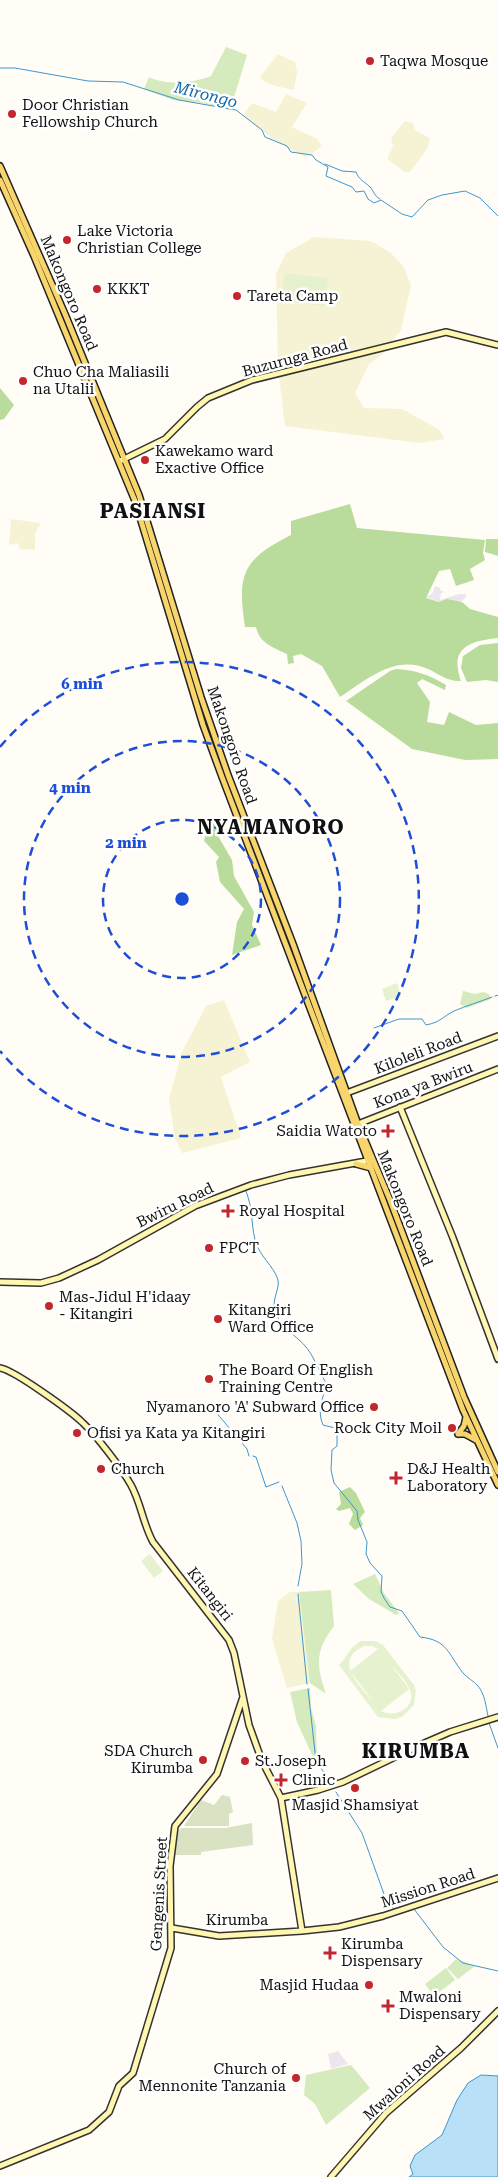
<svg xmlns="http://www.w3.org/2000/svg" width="498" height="2177" font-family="'Roboto Serif',serif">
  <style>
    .industrial { fill: #eee6ef }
    .farmland { fill: #f6f3d4 }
    .green { fill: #d5ebbd }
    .forest { fill: #b9dc9c }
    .cemetery { fill: #d9e3c4 }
    .pitch { fill: #e6f2cf; fill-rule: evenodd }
    .water { fill: #b9e0f7; stroke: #3f96cf }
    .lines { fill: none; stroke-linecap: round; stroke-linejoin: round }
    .stream { stroke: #3f96cf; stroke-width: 1 }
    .secondary-casing { stroke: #333; stroke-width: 8 }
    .primary-casing { stroke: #222; stroke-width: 8 }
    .secondary { stroke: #fff6b0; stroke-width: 5 }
    .primary { stroke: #f9d66b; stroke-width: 5 }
    .ring { fill: none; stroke: #1d4ed8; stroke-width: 2.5; stroke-dasharray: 9 6 }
    .poi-dot { fill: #c4262e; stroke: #fff; stroke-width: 2 }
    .labels { text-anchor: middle; stroke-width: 5; stroke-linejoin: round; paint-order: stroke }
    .poi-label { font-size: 15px; fill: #111; stroke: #fff; text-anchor: start }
    .street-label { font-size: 15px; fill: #111; stroke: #fff }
    .water-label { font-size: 16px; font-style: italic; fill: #1768a6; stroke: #fff }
    .district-label { font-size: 20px; font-weight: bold; letter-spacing: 1px; fill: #111; stroke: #fff }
    .centre { fill: #1d4ed8; stroke: #fff; stroke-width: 2.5 }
    .ring-label { font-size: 15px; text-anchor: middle; font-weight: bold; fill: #1d4ed8; stroke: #fff; stroke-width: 5; stroke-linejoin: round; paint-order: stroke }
  </style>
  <rect width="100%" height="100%" fill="#fffdf5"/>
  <path class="industrial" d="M435 586 441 588 440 590 444 592 441 593 440 600 459 594H466V597L462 601 457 602H440L425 597 432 594Z
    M338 2051 348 2064 331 2069 328 2054Z"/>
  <path class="farmland" d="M278 54 295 62 297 72 294 90 275 86 265 82 260 77Z
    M286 94 307 103 292 127 317 139 322 146 306 158 271 138 243 115 252 103 276 112Z
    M405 121 413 123 415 130 430 138 428 148 410 172H405L387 159 393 146 391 138Z
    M314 237 371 241 391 253 403 266 411 285 401 330 384 353 369 364 355 393 364 408 402 409 440 430 444 439 419 443 285 426 278 367 276 274 286 253Z
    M11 519 41 523 35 534V550L20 549 18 543 9 545Z
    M224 1000 250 1062 221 1077 241 1138 182 1153 175 1138 169 1099 182 1052 206 1006Z
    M290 1592H299L310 1683 287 1688 272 1639 278 1601Z"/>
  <path class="green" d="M226 47 247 55 230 110 203 103 173 100 144 89 149 77C167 86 192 83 211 76Z
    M463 991 475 994 483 992 489 994 491 999 467 1008 460 1004Z
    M375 1574 384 1593 399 1613 396 1615 369 1599 353 1584Z
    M331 1590 334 1626C315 1651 316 1665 326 1694L310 1683 299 1592Z
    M310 1688 311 1708 316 1726 317 1766 297 1722 290 1692Z
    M456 1959 475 1966 458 1979 447 1968Z
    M446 1968 455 1980 434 1996 425 1984Z
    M351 2065 370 2088 326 2125 315 2104 304 2095 306 2075Z"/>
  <path class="forest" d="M0 388 14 405 4 419 0 420Z
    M350 504 357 528 485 540 483 553 485 560 470 569 474 580 456 586 450 569 439 571 426 598 439 602 447 599 462 602 470 609 498 617V638C469 641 449 648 461 681 448 682 439 674 428 669 395 654 366 680 340 697L322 666 301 654 293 656 294 663 288 664 287 654C274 648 259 643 256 627H245C237 574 242 560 291 535V521Z
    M486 539H498V556L485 552Z
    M498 643V682L486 680 467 682 461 668 463 656 480 645Z
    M396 669C415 670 430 675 446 685L445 690 422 679 417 683 430 702 427 722 444 725 449 712 476 725 498 723V759L465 760 412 749 346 701 390 671Z
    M203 820 217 821 218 836 232 860 234 876 254 912 252 925 261 945 232 955 237 922 244 909 220 882 216 862 219 857 204 841 206 833Z
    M350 1487 356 1493 365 1512 360 1518 363 1525 355 1530 349 1524 353 1514 350 1508 339 1511 336 1509 341 1504 339 1492Z"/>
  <path class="cemetery" d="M222 1795 230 1797 233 1812 229 1814V1826H184L201 1800 214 1805Z
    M252 1823 253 1845 201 1852V1855H175L176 1835 181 1828H225Z"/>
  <path class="pitch" d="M285 273 328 278 324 306 281 300Z
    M397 983 401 996 386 1001 382 989Z
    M150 1554 163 1571 154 1578 141 1561Z
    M361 1641H375L383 1645 414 1685 416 1691 414 1705 402 1717 394 1719 378 1717 339 1665C348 1657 347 1649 361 1641ZM364 1646H372L378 1649 350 1671 374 1702C360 1686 332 1661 364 1646ZM389 1662C395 1670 405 1679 409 1688 418 1707 396 1719 381 1711L409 1689Z"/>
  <path class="water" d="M481 2075 498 2076V2177H409L413 2174 410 2166 415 2155 442 2135 457 2100 468 2083Z"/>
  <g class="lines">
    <path class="stream" d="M0 68H15L88 81 123 82 179 100 236 110 262 130 265 137 287 146 291 152 312 155 316 160 328 167 326 176 352 187 356 192 364 191 368 199 374 203 381 200 402 214 412 217 428 200 442 195 465 191 480 198 498 216
      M325 164 342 171 356 172C359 180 364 181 370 187 374 191 374 196 380 199
      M495 996 498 995
      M374 1028 399 1019H422L426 1025C441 1022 442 1017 454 1011 466 1006 479 1002 492 997
      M246 1191C253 1209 251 1223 255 1240 259 1256 274 1266 278 1280 280 1291 270 1300 276 1314 283 1331 302 1338 311 1354 317 1364 321 1375 327 1385 322 1399 317 1411 323 1425L335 1428 337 1431V1446L332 1450 331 1470 334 1483 357 1511 358 1520 367 1542 366 1554 370 1563 382 1576 381 1592 384 1598 390 1607 402 1611 420 1637C448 1640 448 1654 463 1673 467 1678 474 1681 478 1686 485 1694 486 1707 488 1716
      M209 1404 247 1449 249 1456
      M253 1456 256 1457 266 1487 279 1482
      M282 1486 297 1523 301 1541 302 1564 298 1586
      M298 1594 307 1684
      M308 1689 316 1761 330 1781
      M489 1723 498 1748
      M336 1792 362 1833 384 1894 395 1911
      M402 1913 414 1909 443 1947 463 1963 498 1971"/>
    <defs>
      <path id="secondary" d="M120 461 165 439 197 407 208 398 252 380 446 332 498 345
        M344 1094 498 1036
        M400 1107 453 1238 498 1359
        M358 1124 498 1069
        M0 1282 41 1283 59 1278 98 1260 195 1206 251 1185 289 1175 372 1160
        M0 1368C14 1370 72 1412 83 1423 96 1435 122 1469 131 1485 141 1503 143 1524 153 1542L229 1640 234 1653 249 1725 262 1761 281 1798 302 1931
        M281 1798 318 1790 343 1782 420 1745 450 1732 498 1717
        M172 1928 219 1936 302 1931 339 1927 383 1916 498 1878
        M0 2166 89 2130 109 2112 119 2086 133 2073 171 1948 170 1866 175 1826 217 1774 243 1697
        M331 2177 386 2113 461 2048 498 2011"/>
      <path id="primary" d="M0 166 65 314 139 495 201 697 228 775 293 944 358 1124 390 1200 464 1397 498 1472
        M0 180 34 256 135 501 203 725 222 777 463 1410 498 1485
        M356 1164 371 1168
        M458 1434H465L476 1440
        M458 1434 464 1426 466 1417"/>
    </defs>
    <use href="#secondary" class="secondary-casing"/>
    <use href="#primary" class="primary-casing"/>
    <use href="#secondary" class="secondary"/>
    <use href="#primary" class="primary"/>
  </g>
  <g class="ring">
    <circle cx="182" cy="899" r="79"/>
    <circle cx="182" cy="899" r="158"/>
    <path d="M0 747A237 237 0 1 1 0 1051"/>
  </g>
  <g class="poi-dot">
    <circle cx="370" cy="61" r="5"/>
    <circle cx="12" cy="114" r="5"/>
    <circle cx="67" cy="240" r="5"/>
    <circle cx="97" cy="289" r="5"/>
    <circle cx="237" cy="296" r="5"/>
    <circle cx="23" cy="381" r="5"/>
    <circle cx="145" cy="460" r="5"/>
    <path d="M385.5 1123.5h5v5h5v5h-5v5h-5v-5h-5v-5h5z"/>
    <path d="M225.5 1203.5h5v5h5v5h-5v5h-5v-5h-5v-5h5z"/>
    <circle cx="209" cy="1248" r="5"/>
    <circle cx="49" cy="1306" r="5"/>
    <circle cx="218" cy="1319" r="5"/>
    <circle cx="209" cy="1379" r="5"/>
    <circle cx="374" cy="1407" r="5"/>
    <circle cx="452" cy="1428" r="5"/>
    <circle cx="77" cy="1433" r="5"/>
    <circle cx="101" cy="1469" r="5"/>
    <path d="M393.5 1470.5h5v5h5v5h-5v5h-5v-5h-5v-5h5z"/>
    <circle cx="203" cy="1760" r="5"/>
    <circle cx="245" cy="1761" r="5"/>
    <path d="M278.5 1772.5h5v5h5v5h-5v5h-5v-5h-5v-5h5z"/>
    <circle cx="355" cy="1788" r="5"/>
    <path d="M327.5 1945.5h5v5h5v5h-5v5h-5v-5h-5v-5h5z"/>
    <circle cx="369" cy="1985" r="5"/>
    <path d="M385.5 1998.5h5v5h5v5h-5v5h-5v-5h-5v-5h5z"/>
    <circle cx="296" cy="2078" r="5"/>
  </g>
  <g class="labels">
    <g class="poi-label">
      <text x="380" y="66">Taqwa Mosque</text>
      <text x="22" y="110">Door Christian<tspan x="22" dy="17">Fellowship Church</tspan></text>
      <text x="77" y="236">Lake Victoria<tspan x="77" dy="17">Christian College</tspan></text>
      <text x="107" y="294">KKKT</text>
      <text x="247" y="301">Tareta Camp</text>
      <text x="33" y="377">Chuo Cha Maliasili<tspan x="33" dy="17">na Utalii</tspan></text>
      <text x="155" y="456">Kawekamo ward<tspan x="155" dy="17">Exactive Office</tspan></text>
      <text x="377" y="1136" text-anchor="end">Saidia Watoto</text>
      <text x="239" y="1216">Royal Hospital</text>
      <text x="219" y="1253">FPCT</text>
      <text x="59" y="1302">Mas-Jidul H'idaay<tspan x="59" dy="17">- Kitangiri</tspan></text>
      <text x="228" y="1315">Kitangiri<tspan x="228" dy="17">Ward Office</tspan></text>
      <text x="219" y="1375">The Board Of English<tspan x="219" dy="17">Training Centre</tspan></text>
      <text x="364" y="1412" text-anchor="end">Nyamanoro 'A' Subward Office</text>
      <text x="442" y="1433" text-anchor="end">Rock City Moil</text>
      <text x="87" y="1438">Ofisi ya Kata ya Kitangiri</text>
      <text x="111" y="1474">Church</text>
      <text x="407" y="1474">D&amp;J Health<tspan x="407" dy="17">Laboratory</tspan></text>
      <text x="193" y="1756" text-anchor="end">SDA Church<tspan x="193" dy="17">Kirumba</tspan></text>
      <text x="255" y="1766">St.Joseph</text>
      <text x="292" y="1785">Clinic</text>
      <text x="355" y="1810" text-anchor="middle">Masjid Shamsiyat</text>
      <text x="341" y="1949">Kirumba<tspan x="341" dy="17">Dispensary</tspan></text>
      <text x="359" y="1990" text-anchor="end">Masjid Hudaa</text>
      <text x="399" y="2002">Mwaloni<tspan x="399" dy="17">Dispensary</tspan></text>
      <text x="286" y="2074" text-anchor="end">Church of<tspan x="286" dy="17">Mennonite Tanzania</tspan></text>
    </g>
    <g class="street-label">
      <text transform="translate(69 293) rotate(67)" y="5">Makongoro Road</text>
      <text transform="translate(295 358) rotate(-15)" y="5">Buzuruga Road</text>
      <text transform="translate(232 745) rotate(71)" y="5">Makongoro Road</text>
      <text transform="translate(418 1053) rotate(-21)" y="5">Kiloleli Road</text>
      <text transform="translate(423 1085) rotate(-21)" y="5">Kona ya Bwiru</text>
      <text transform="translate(175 1205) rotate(-26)" y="5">Bwiru Road</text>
      <text transform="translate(405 1208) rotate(68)" y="5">Makongoro Road</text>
      <text transform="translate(210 1594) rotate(52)" y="5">Kitangiri</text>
      <text transform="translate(428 1888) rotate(-18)" y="5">Mission Road</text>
      <text transform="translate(159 1894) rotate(-87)" y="5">Gengenis Street</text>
      <text x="237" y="1925">Kirumba</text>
      <text transform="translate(404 2083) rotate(-42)" y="5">Mwaloni Road</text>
    </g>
    <g class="water-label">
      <text transform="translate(206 94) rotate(14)" y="6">Mirongo</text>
    </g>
    <g class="district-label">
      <text x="153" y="518">PASIANSI</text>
      <text x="271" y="834">NYAMANORO</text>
      <text x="416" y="1758">KIRUMBA</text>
    </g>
  </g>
  <circle cx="182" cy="899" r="8" class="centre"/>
  <g class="ring-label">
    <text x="82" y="689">6 min</text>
    <text x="70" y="793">4 min</text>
    <text x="126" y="848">2 min</text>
  </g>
</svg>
